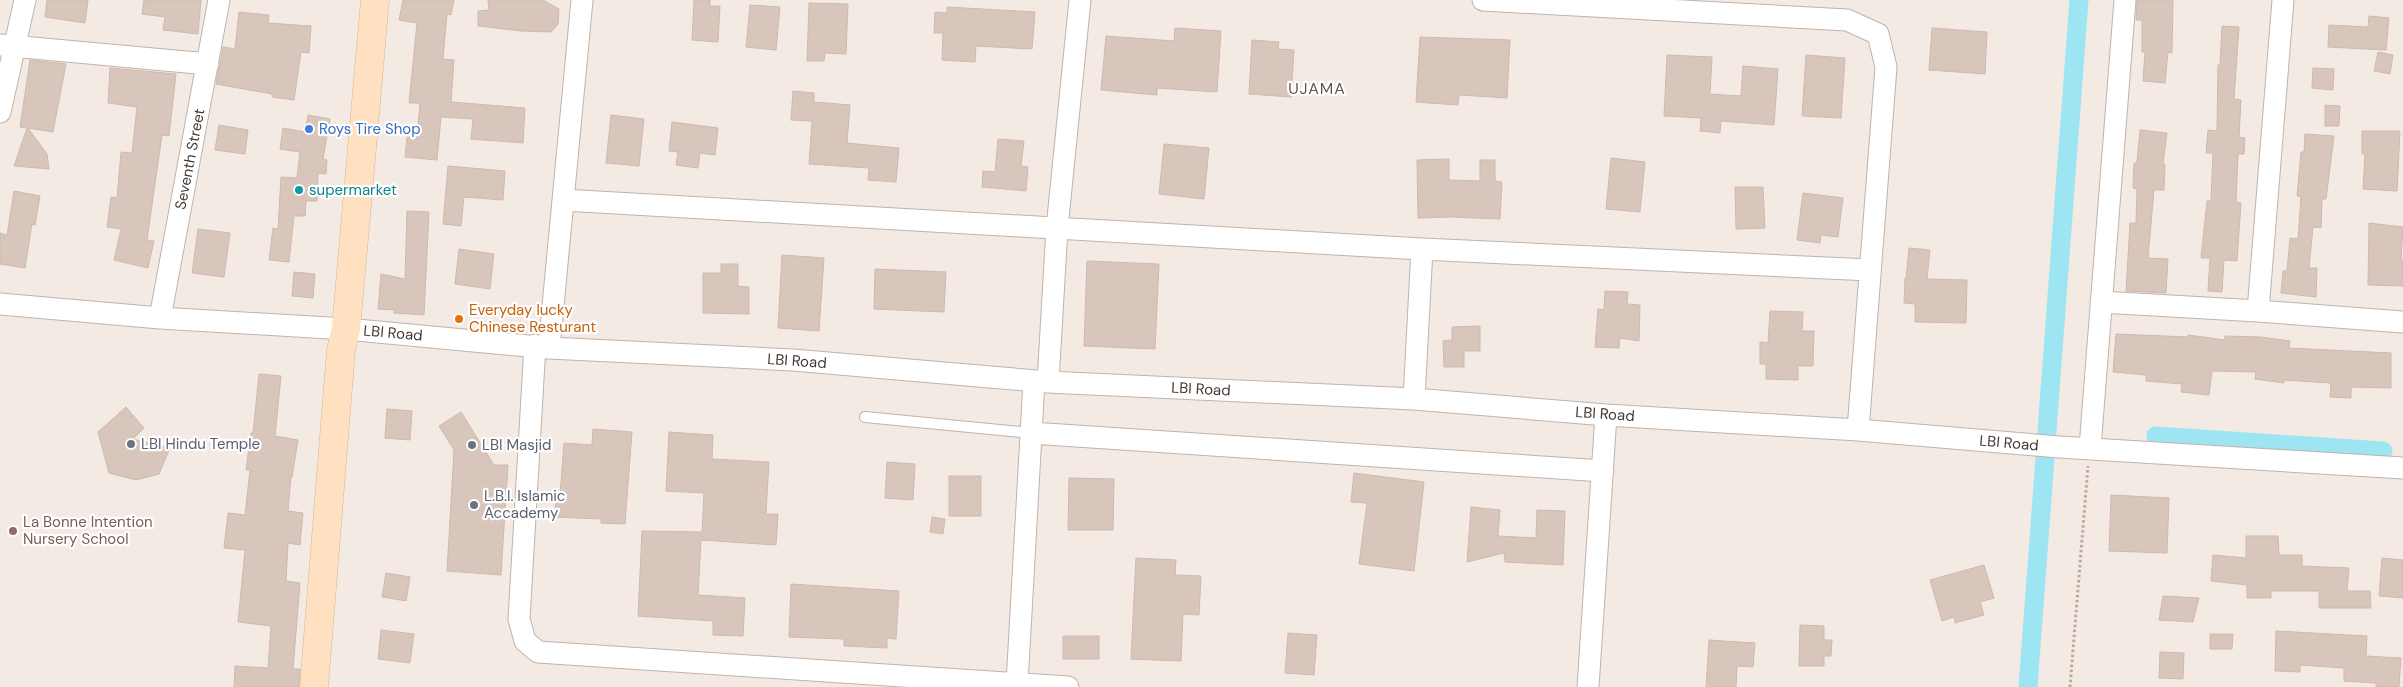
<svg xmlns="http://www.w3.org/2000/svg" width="2403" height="687" font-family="'DM Sans',sans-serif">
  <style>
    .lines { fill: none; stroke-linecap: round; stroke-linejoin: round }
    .canal { stroke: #9de5f3; stroke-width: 19 }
    .building { fill: #d8c6bc; stroke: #d0b9ac }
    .service-casing { stroke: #c1b3a9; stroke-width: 12 }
    .minor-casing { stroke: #c1b3a9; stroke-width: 23 }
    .secondary-casing { stroke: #d8b593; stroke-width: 29 }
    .path { stroke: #c1a797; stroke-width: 3; stroke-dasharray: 2.5 2.5; stroke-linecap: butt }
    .service { stroke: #fff; stroke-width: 10 }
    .minor { stroke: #fff; stroke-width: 21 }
    .secondary { stroke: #ffe1c1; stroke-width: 28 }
    .shop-dot { fill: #3f7fe0; stroke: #fff; stroke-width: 2 }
    .culture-dot { fill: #0f9aa8; stroke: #fff; stroke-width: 2 }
    .food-dot { fill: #e8710a; stroke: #fff; stroke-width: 2 }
    .worship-dot { fill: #6b7280; stroke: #fff; stroke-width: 2 }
    .education-dot { fill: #8d6e63; stroke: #fff; stroke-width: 2 }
    .labels { text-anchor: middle; stroke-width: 4.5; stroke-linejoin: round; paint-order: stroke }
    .shop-label { font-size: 15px; fill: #366cbe; stroke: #fff; text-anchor: start }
    .street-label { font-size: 15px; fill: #453a33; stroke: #fff }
    .culture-label { font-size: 15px; fill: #0d838f; stroke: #fff; text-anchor: start }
    .food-label { font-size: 15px; fill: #c56008; stroke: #fff; text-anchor: start }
    .worship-label { font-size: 15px; fill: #5b616d; stroke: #fff; text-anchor: start }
    .education-label { font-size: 15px; fill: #785e54; stroke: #fff; text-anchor: start }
    .neighbourhood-label { font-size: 16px; letter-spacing: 1px; fill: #68554a; stroke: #fff }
  </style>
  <rect width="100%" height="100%" fill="#f3eae4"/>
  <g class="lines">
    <path class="canal" d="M2156 436 2383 451
      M2028 687 2079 0"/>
  </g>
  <path class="building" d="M47 0H88L85 23 45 17Z
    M144 0H201L198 34 163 30 165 17 142 14Z
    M403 0H454L451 15 447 14 443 59 454 60 451 102 525 108 523 143 471 139 473 119 441 117 437 160 405 157 407 137 417 138 420 103H409L417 23 399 20Z
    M488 0H543L559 9 558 24 551 32 521 31 478 26V11L489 10Z
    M694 0H710V6H720L718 42 692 40Z
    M2137 0H2173L2172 53 2168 52 2165 83 2143 81 2145 52H2142V20H2136Z
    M809 3 848 4 846 54 825 53 824 61H807Z
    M750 5 780 7 776 50 746 47Z
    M947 7 1035 12 1032 49 976 46 975 62 942 60 943 33H934L935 12 947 13Z
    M239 12 269 15 268 23 311 26 309 53 301 52 294 100 272 97V94L216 84 223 47 235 49Z
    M2369 16 2389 18 2386 50 2328 47 2329 25 2368 27Z
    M2222 26 2239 27 2234 99 2241 100 2239 137 2245 138 2244 154H2238L2236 202 2241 203 2237 261 2224 260 2222 292 2208 291 2210 258H2201L2207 201H2211L2213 153H2206L2208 130 2217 131 2218 65H2220Z
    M1175 28 1221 31 1217 92 1157 88V95L1101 90 1106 36 1174 41Z
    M1932 28 1987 32 1985 74 1929 70Z
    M1420 37 1510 40 1507 98 1459 95 1458 105 1416 102Z
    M1252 40 1279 42 1278 49 1294 50 1291 97 1249 94Z
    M2378 52 2393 55 2390 74 2374 71Z
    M1667 55 1712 57 1710 94 1741 96 1743 66 1778 69 1774 125 1721 121 1720 133 1700 131 1701 118 1664 116Z
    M1806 55 1845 58 1841 118 1802 116Z
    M30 60 66 64 53 132 28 128 47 154 49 169 14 166 27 128 20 127Z
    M110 68 176 74 169 136 162 135 147 240 154 241 148 268 114 260 121 229 107 227 111 197 117 198 121 152 132 153 137 107 108 103Z
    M2313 68 2334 69 2333 90 2312 88Z
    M793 91 814 93V102L850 105 847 143 899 148 896 182 868 180 869 168 809 164 812 121 791 120Z
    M2325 105 2340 106 2339 126H2325Z
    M308 115 330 119 323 159 327 160 326 174 318 173 317 201H306L305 216H294L289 262 269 260 273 228 278 229 281 177 297 178 300 152 280 149 283 128 305 132Z
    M611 115 644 119 639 166 606 163Z
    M672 122 718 128 715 155 700 153 698 168 676 165 678 152 669 151Z
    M219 125 248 130 245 154 215 150Z
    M2140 130 2167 133 2163 164H2165L2164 190H2154L2148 258 2168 259 2166 293 2126 291 2130 223H2136L2137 189 2133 188 2134 163H2137Z
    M2362 131H2400L2397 191 2363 189 2365 154H2362Z
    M2305 134 2334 136 2326 199H2322L2321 228 2313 227 2309 268H2317L2316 297 2281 293 2283 271H2287L2290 238 2298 239 2301 197 2297 196 2301 152H2304Z
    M998 139 1024 141 1021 166 1028 167 1026 191 982 187 983 171 995 172Z
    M1164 144 1209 148 1204 199 1159 194Z
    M1611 158 1645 162 1640 212 1606 209Z
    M1449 159V180L1480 181V160H1495V181L1502 182 1500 219 1450 217 1418 218 1417 160Z
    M448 166 505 171 503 200 464 197 461 226 443 224Z
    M1735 187H1763L1765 228 1736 229Z
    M14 191 40 196 35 225 32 224 25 268 0 264V233L7 235Z
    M1803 193 1843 198 1838 237 1821 235 1820 243 1797 240Z
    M407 211 429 212 424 315 394 313V310L378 309 381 274 405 279Z
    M2369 223 2403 227 2401 260H2403V286L2368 285Z
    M198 229 230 233 224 277 192 273Z
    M1909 248 1930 250 1927 279 1967 280 1966 323 1915 322V304L1904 303 1905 278H1906Z
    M459 249 494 254 490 289 455 284Z
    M782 255 824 258 819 331 778 328Z
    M1087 261 1159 264 1155 349 1084 346Z
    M721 264H738V286L749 287V314L703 313V273H721Z
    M875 269 946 272 944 312 874 309Z
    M294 272 315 274 313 298 292 296Z
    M1605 291 1628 292 1627 304 1640 305 1639 341 1620 338 1619 348 1595 347 1598 309 1604 310Z
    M1770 311 1803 312 1802 331H1814L1813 366H1798V380L1766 379V364H1760V342L1768 343Z
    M1480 326V351H1464V367H1444L1443 341 1452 340V327Z
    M2116 334 2188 337V335L2225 340V336L2261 337 2290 341 2289 348 2391 353V388L2351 387V398L2330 397 2331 383 2284 380V383L2255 379 2256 372 2212 371 2209 395 2181 392 2182 384 2146 381V375L2113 372Z
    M259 374 281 376 275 436 298 440 292 477 291 476 288 511 303 513 300 545 288 543 286 581 300 583 293 669H300L299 687H234L235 666 268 668 271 626 238 622 245 550 224 548 228 513 245 515 250 470H246L251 433H253Z
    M126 407 144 428 133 439 170 448 159 474 136 480 109 473 98 432Z
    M387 409 412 411 410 440 385 438Z
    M461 412 494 465H508L501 575 447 571 454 450 439 426Z
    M593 429 632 432 625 524 601 523V519L555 517 556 496H560L564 443 592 445Z
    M669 432 713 435 712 459 769 462 766 514H778L776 545 701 540 698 595 745 598 743 636 713 635V621L638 616 642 531 702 532 704 493 666 491Z
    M887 462 915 464 913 500 885 498Z
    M1354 473 1424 482 1414 571 1359 564 1367 503 1351 502Z
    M949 476H981V516H949Z
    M1069 478 1114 479 1113 530H1068Z
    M2111 495 2169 498 2167 553 2109 551Z
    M1471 507 1500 510 1498 536 1536 538 1537 510 1565 511 1563 565 1505 562 1504 553 1467 562Z
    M932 517 945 519 943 534 930 532Z
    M2246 536H2278L2279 555H2302V566L2349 568 2347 591H2370L2371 608H2319V591H2271V598H2247V585L2211 581 2213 555 2246 558Z
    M1136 558 1176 560 1175 575 1201 576 1199 615 1183 614 1181 661 1131 659Z
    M2382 558 2403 560V598L2379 596Z
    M1984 565 1994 598 1980 602 1984 615 1955 623 1954 617 1942 621 1930 580Z
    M386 573 410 577 406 601 382 597Z
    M791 584 899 591 896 639 887 638V648L844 646V639L789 637Z
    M2163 596 2199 598 2193 622 2159 620Z
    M1800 625 1824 626V640H1832L1831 656H1824V666H1799Z
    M381 630 414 634 410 663 378 659Z
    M2276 631 2367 636 2366 656 2401 658 2399 687H2376V683L2344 681V668L2300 665V672L2275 671Z
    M1288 633 1317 635 1314 675 1285 673Z
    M2210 634H2233L2232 649H2210Z
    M1063 636H1099V659H1063Z
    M1709 640 1755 643 1753 667 1737 666 1736 687H1706Z
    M2160 652 2184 653 2183 679 2159 678Z"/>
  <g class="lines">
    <defs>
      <path id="service" d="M865 417 1031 433"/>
      <path id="minor" d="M1483 0 1847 20 1878 34 1886 67 1858 430
        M0 45 208 64
        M0 112 25 0
        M563 200 1422 249 1870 270
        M2101 302 2258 311 2403 322
        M0 304 160 318 346 329 549 348 793 360 1048 382 1414 399 1606 415 1858 430 2059 447 2403 468
        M2258 311 2283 0
        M160 318 219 0
        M535 345 519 619 525 641 538 652 1068 687
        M549 348 582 0
        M1048 382 1057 228 1080 0
        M1414 399 1422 249
        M1031 433 1603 471
        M2090 448 2125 0
        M1017 684 1034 381
        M1588 687 1606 415"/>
      <path id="secondary" d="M314 687 341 350 346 329 375 0"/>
    </defs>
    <use href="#service" class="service-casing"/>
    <use href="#minor" class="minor-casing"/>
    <use href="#secondary" class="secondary-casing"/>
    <path class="path" d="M2070 687 2088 466"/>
    <use href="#service" class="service"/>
    <use href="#minor" class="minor"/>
    <use href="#secondary" class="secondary"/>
  </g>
  <circle class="shop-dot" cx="309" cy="129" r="5"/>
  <circle class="culture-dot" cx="299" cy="190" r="5"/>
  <circle class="food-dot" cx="459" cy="319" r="5"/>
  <g class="worship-dot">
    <circle cx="131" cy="444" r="5"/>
    <circle cx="472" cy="445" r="5"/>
    <circle cx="474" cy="505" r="5"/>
  </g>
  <circle class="education-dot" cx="13" cy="531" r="5"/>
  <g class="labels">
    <g class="shop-label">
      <text x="319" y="134">Roys Tire Shop</text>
    </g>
    <g class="street-label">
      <text transform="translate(190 159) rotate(-79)" y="5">Seventh Street</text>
      <text transform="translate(393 333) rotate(5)" y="5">LBI Road</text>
      <text transform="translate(797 361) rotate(4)" y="5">LBI Road</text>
      <text transform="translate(1201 389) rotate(3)" y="5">LBI Road</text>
      <text transform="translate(1605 414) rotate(4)" y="5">LBI Road</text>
      <text transform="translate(2009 443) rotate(5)" y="5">LBI Road</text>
    </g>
    <g class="culture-label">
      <text x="309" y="195">supermarket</text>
    </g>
    <g class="food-label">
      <text x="469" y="315">Everyday lucky<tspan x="469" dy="17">Chinese Resturant</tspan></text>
    </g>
    <g class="worship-label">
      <text x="141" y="449">LBI Hindu Temple</text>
      <text x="482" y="450">LBI Masjid</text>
      <text x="484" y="501">L.B.I. Islamic<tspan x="484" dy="17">Accademy</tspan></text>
    </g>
    <g class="education-label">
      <text x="23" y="527">La Bonne Intention<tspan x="23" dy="17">Nursery School</tspan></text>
    </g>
    <g class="neighbourhood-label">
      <text x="1317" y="94">UJAMA</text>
    </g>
  </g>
</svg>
